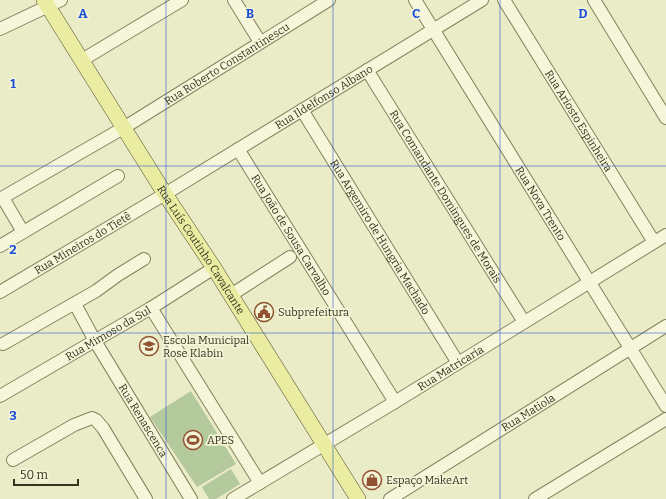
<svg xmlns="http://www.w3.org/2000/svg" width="666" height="499" font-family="Bitter,serif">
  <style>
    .green { fill: #b4c99c }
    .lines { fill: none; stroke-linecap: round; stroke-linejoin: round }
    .minor-casing { stroke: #86815e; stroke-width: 14 }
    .major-casing { stroke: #554e31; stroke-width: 16 }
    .minor { stroke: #f6f7da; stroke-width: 12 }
    .major { stroke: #eaeca2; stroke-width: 15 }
    .grid { fill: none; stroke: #1d4ed8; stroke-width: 1; stroke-opacity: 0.55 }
    .labels { text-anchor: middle; stroke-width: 3.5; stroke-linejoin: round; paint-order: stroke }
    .street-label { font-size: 11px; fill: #383420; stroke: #f2f4d6 }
    .poi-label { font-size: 11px; fill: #383420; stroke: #f2f4d6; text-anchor: start }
    .grid-label { font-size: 13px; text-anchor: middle; font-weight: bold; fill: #1d4ed8; stroke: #f2f4d6; stroke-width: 3.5; stroke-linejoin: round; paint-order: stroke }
  </style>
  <rect width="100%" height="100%" fill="#eaecc7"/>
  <path class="green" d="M191 391 236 464 197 487 150 417Z
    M231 469 240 484 216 499H209L202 487Z"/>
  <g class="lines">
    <defs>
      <g id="minor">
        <path d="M234 0 260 42"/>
        <path id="s1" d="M415 0 666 406"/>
        <path id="s2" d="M504 0 654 242"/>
        <path d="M594 0 666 118"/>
        <path d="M0 29 61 0"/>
        <path d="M82 60 182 0"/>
        <path id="s3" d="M367 70 524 322"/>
        <path id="s4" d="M302 110 458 363"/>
        <path id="s5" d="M238 149 395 402"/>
        <path d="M3 198 23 232"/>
        <path id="s6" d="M0 199 125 127 329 0"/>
        <path d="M0 246 118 176"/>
        <path id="s7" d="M0 292 165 194 482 0"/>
        <path d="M231 295 290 257"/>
        <path id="s8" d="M75 304 95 341 191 499"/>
        <path d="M151 308 260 483"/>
        <path d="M3 344 96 291 118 275 144 259"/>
        <path id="s9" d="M0 396 151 308 214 268"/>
        <path d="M13 460 74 425 92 418 96 420 103 428 146 499"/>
        <path id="s10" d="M233 499 395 402 666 235"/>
        <path id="s11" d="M390 499 666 326"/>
        <path d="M535 499 666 419"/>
      </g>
      <g id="major">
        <path id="s12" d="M44 0 165 194 214 268 358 499"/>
      </g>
    </defs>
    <use href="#minor" class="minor-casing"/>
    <use href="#major" class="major-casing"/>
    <use href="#minor" class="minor"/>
    <use href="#major" class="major"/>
  </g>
  <path class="grid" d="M166 0V499M333 0V499M500 0V499M0 166H666M0 333H666"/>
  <defs>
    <symbol id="civic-ring" viewBox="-11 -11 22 22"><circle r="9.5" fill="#f2f4d6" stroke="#925231" stroke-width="1.5"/><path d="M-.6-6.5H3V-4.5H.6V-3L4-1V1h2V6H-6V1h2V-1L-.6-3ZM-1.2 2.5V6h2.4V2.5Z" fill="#925231"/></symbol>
    <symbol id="school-ring" viewBox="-11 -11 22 22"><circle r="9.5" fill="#f2f4d6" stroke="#925231" stroke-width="1.5"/><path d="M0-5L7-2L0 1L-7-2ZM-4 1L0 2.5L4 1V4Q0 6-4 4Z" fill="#925231"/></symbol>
    <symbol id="stadium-ring" viewBox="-11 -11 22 22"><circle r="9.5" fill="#f2f4d6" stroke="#925231" stroke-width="1.5"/><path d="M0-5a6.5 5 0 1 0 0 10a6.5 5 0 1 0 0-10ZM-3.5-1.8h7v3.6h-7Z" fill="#925231"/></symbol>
    <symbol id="shop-ring" viewBox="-11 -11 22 22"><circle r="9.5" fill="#f2f4d6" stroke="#925231" stroke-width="1.5"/><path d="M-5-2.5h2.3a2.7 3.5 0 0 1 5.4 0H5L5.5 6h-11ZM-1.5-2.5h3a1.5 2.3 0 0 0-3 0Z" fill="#925231"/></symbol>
  </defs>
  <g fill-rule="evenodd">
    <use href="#civic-ring" x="253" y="301" width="22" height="22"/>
    <use href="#school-ring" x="138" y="335" width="22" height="22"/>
    <use href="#stadium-ring" x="182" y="429" width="22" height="22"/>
    <use href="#shop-ring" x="361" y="469" width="22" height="22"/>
  </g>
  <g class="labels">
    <g class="street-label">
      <text dy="4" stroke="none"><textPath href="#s6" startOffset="264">Rua Roberto Constantinescu</textPath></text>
      <text dy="4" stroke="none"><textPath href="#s7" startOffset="378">Rua Ildelfonso Albano</textPath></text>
      <text dy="4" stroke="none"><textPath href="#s2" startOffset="142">Rua Ariosto Espinheira</textPath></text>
      <text dy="4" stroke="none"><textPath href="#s3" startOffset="149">Rua Comandante Domingues de Morais</textPath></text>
      <text dy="4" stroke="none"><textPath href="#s1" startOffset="239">Rua Nova Trento</textPath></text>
      <text dy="4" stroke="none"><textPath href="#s5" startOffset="101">Rua João de Sousa Carvalho</textPath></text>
      <text dy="4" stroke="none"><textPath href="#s4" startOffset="149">Rua Argemiro de Hungria Machado</textPath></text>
      <text dy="4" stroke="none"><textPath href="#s7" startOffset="96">Rua Mineiros do Tietê</textPath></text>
      <text dy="4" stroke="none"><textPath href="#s12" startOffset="295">Rua Luís Coutinho Cavalcante</textPath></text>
      <text dy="4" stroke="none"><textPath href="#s9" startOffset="125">Rua Mimoso da Sul</textPath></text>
      <text dy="4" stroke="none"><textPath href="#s10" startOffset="254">Rua Matricaria</textPath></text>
      <text dy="4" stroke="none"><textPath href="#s11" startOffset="163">Rua Matiola</textPath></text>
      <text dy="4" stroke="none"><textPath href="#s8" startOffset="135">Rua Renascenca</textPath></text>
    </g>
    <g class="poi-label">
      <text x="278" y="316">Subprefeitura</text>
      <text x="163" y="344">Escola Municipal<tspan x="163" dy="13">Rose Klabin</tspan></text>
      <text x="207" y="444">APES</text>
      <text x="386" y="484">Espaço MakeArt</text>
    </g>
  </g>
  <g class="grid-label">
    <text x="83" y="18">A</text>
    <text x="250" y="18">B</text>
    <text x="416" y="18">C</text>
    <text x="583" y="18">D</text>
    <text x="13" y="88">1</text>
    <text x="13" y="254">2</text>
    <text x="13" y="420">3</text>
  </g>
  <path d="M14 479v6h64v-6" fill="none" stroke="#383420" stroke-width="2"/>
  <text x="20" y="479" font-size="12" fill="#383420" stroke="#f2f4d6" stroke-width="3" paint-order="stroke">50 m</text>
</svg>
